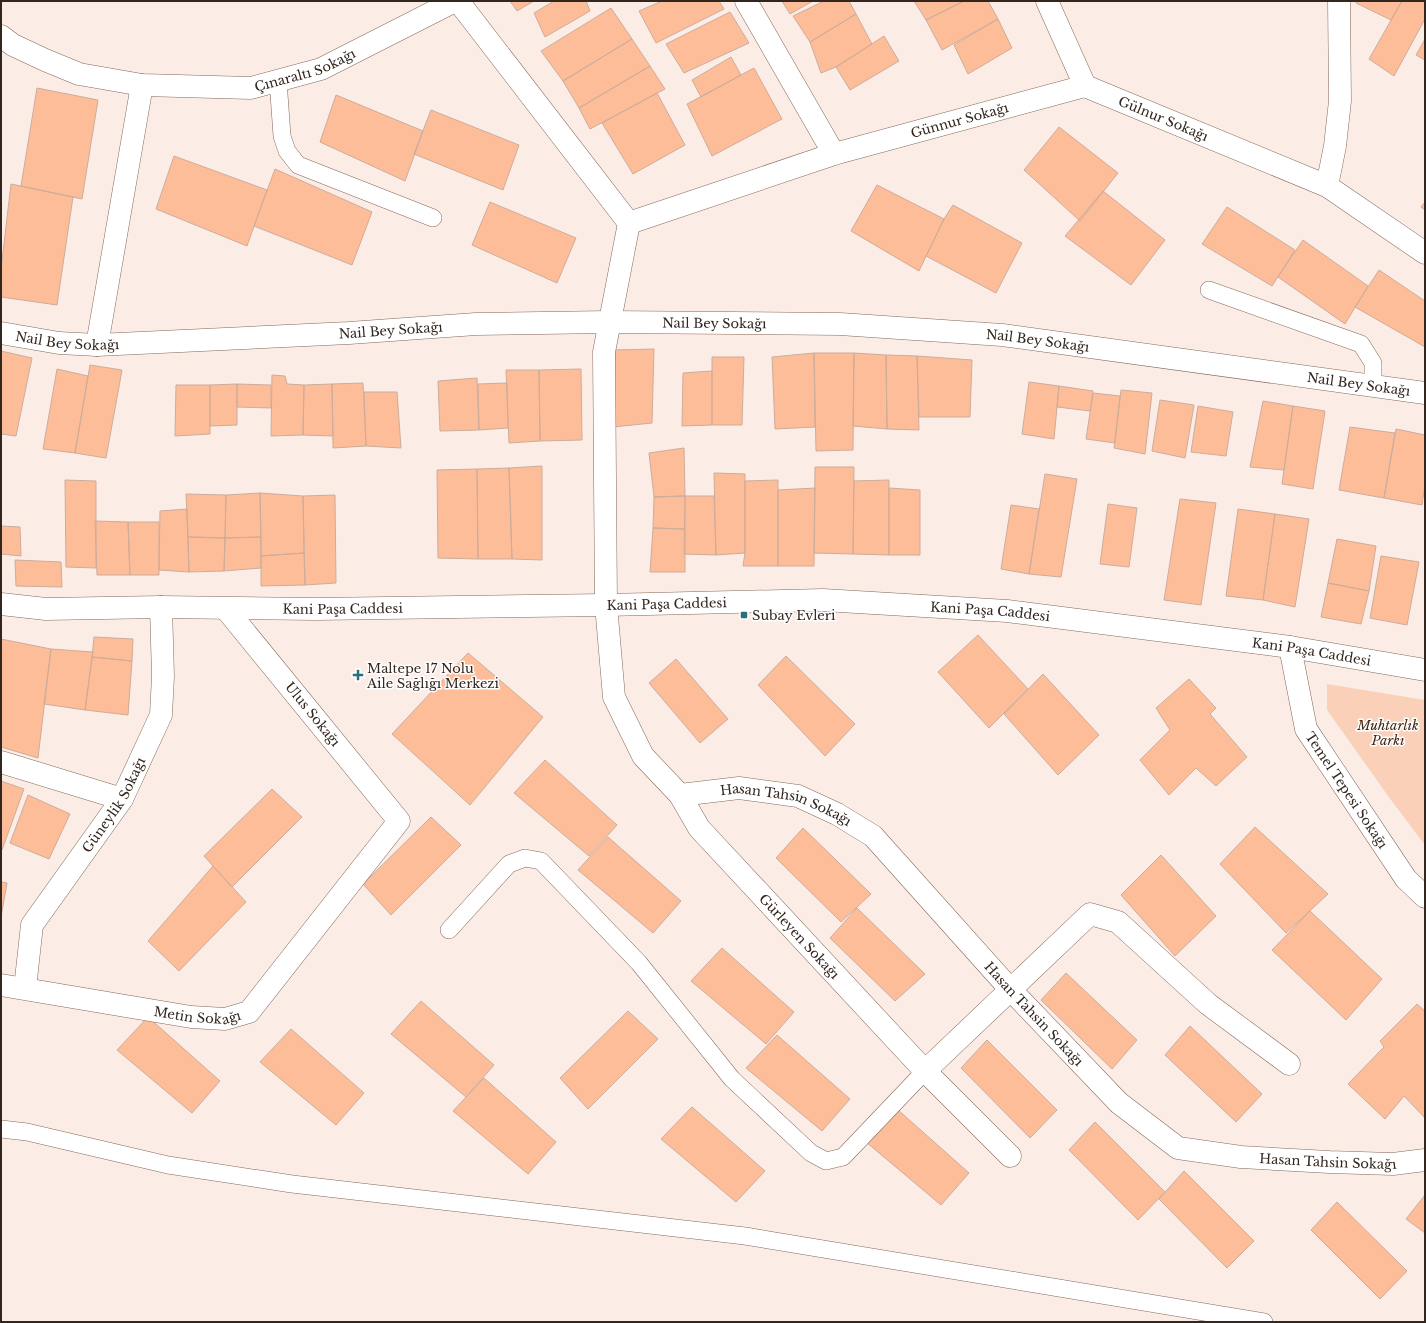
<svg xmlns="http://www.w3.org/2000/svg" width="1426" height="1323" font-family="'Libre Baskerville',serif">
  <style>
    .green { fill: #fad0b9 }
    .building { fill: #febd99; stroke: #cdac9b }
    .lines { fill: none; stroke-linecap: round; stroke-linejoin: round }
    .service-casing { stroke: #866858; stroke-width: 18 }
    .minor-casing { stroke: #866858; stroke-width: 23 }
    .tertiary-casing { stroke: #866858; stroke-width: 23 }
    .service { stroke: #fff; stroke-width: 17 }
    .minor { stroke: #fff; stroke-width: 22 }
    .tertiary { stroke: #fff; stroke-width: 22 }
    .poi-dot { fill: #296f7d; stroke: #fff; stroke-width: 1.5 }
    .labels { text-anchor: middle; stroke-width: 3; stroke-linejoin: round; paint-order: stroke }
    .street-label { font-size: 13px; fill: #33261f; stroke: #fff }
    .poi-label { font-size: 13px; fill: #33261f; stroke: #fff; text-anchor: start }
    .park-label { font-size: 13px; font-style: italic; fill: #452512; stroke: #fff }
  </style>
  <rect width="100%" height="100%" fill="#fbede6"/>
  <path class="green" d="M1327 684 1425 700V845L1391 800 1327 710Z"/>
  <path class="building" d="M510 1H534L517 11Z
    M554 1H586L590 11 545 37 534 13Z
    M662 1H719L724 9 656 43 639 11Z
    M782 1H813L790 14Z
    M824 1H849L856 14 810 42 793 16Z
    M914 1H964L926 20Z
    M964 1H988L998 19 942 50 926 20Z
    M1356 1H1402L1391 20 1356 3Z
    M1402 1H1425V19L1394 76 1369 59Z
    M611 8 632 39 563 81 541 51Z
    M730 12 749 43 684 73 666 44Z
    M856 14 872 44 836 67 821 73 810 42Z
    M998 19 1012 48 968 74 954 45Z
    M884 36 899 61 850 90 836 67Z
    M632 39 650 66 579 108 563 81Z
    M1425 39V60L1416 55Z
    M731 57 741 75 701 97 692 80Z
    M650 66 665 89 590 129 579 108Z
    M754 68 782 119 712 156 687 104Z
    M37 88 98 100 82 199 21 186Z
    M657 93 685 145 633 174 602 123Z
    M336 95 423 131 405 181 320 142Z
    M431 110 519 145 503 190 414 154Z
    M1059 127 1118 173 1080 221 1024 170Z
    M174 156 267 190 247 246 156 209Z
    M275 169 372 212 352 265 254 226Z
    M11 184 73 197 57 305 1 297V269Z
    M877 185 944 219 919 271 851 231Z
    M1103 191 1165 240 1131 285 1065 236Z
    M490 202 576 238 557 283 472 245Z
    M1425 202V210L1421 207Z
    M953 205 1022 243 996 293 926 256 944 219Z
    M1227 207 1295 250 1272 286 1202 244Z
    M1303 240 1368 286 1345 324 1278 277Z
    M1379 270 1425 301V347L1355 307Z
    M654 349 652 423 613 427V350Z
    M1 351 32 358 16 436 1 434Z
    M814 353 815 427 775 429 772 357Z
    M814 353H854L853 450 816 451Z
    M854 353 886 355 887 429 853 426Z
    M886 355 917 356 919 430 887 429Z
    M917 356 972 360 970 417H919Z
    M712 357H744L742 425H712Z
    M90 365 122 370 106 458 75 453Z
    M57 369 88 376 75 453 43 449Z
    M581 369 582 440 540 441 539 370Z
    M506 370H539L540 441 509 443Z
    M712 371V425L682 426 683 373Z
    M272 375 285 376 287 384 304 385 303 435 271 436Z
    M477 378 479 430 440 431 438 381Z
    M1029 382 1059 386 1054 439 1022 434Z
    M363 383 366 446 333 448 332 384Z
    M507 383 508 428 479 430 478 384Z
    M237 384 271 385V408L237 407Z
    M237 384V425L210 426V385Z
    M332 384 333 436 303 435 304 385Z
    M176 385H210V434L175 436Z
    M1059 386 1093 391 1090 411 1057 407Z
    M1121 390 1152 393 1145 454 1114 448Z
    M364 392H397L401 448 366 446Z
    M1093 393 1120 396 1115 443 1086 439Z
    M1160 400 1194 405 1185 458 1152 451Z
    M1263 401 1293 406 1284 470 1250 467Z
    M1198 406 1233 412 1226 456 1191 452Z
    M1293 406 1325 411 1313 489 1282 484Z
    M1350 427 1395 433 1384 498 1339 490Z
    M1396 429 1425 435V485L1422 505 1384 498Z
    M684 448 685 496 654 497 649 453Z
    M542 466V560L512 559 509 468Z
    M815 467H854L853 554 814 553Z
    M509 468 512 559H478L477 469Z
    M477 469 478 559 438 558 437 470Z
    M714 473 745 474V553L716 555Z
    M1045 474 1077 479 1061 577 1029 574Z
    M65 480 96 481V568L66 567Z
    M778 480V566H743L745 553V481Z
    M889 480V555L853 554 854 481Z
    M815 488 814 566H778V490Z
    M889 488 920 490V555H889Z
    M260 493 261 537 225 538 226 495Z
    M260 493 303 496 304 553 261 556Z
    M186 494 226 495 225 538 188 537Z
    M335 495 336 583 305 585 303 496Z
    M685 496H714L716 555 684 554Z
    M685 496V529L653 528 654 497Z
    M1180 499 1216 503 1201 605 1164 600Z
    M1108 504 1137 508 1129 567 1100 564Z
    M1011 505 1039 509 1029 574 1001 569Z
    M187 509 189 572 159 570 160 511Z
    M1238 509 1275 514 1263 600 1226 596Z
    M1275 514 1309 519 1295 607 1263 600Z
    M95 521 128 522 130 575H97Z
    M128 522H159V575H130Z
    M1 526 20 527 21 556 1 554Z
    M653 528 685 529V572H650Z
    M188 537 225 538 224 571 189 572Z
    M261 537V568L224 571 225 538Z
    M1337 539 1376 546 1369 591 1328 583Z
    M304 553 305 585 261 586V556Z
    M1381 556 1419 562 1407 625 1370 618Z
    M15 560 61 562 62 587 16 586Z
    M1328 583 1369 591 1361 624 1321 617Z
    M978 635 1028 689 989 728 938 672Z
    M94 637 133 639 132 661 92 657Z
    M1 639 51 649 38 758 1 747Z
    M51 649 93 652 85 710 44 704Z
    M468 653 543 717 470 805 392 734Z
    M786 656 855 724 825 756 758 685Z
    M92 657 132 661 128 715 85 710Z
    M676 659 728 719 700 743 649 683Z
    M1043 674 1099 735 1058 775 1004 714Z
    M1189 679 1216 708 1210 714 1247 757 1216 786 1196 768 1169 795 1140 760 1170 730 1156 708Z
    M545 760 617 825 589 856 514 793Z
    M1 781 24 789 2 850 1 849Z
    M272 789 302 817 232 887 204 856Z
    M28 795 70 814 49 859 10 843Z
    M431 817 461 845 391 915 363 884Z
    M1255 827 1328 894 1286 933 1220 864Z
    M803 828 871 894 841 922 776 858Z
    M608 837 681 901 653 933 578 870Z
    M1161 855 1216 916 1175 956 1121 895Z
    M213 866 246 902 179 971 148 941Z
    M1 882 7 883 1 917Z
    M857 908 925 974 895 1001 830 938Z
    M1310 911 1382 979 1346 1020 1272 950Z
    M722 948 794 1012 766 1044 691 981Z
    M1066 973 1137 1040 1112 1069 1041 1000Z
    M421 1001 494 1065 466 1097 391 1034Z
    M1417 1004 1425 1011V1118L1404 1096 1385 1119 1348 1084 1384 1047 1380 1041Z
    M628 1011 658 1039 588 1109 560 1078Z
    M148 1017 220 1081 192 1113 117 1050Z
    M1190 1026 1262 1094 1236 1122 1165 1055Z
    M291 1029 364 1093 336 1125 260 1062Z
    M777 1035 850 1099 822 1131 746 1068Z
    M987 1040 1057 1110 1030 1138 961 1068Z
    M484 1078 556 1142 528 1174 453 1111Z
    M692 1107 765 1171 736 1202 661 1139Z
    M897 1109 969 1173 941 1205 866 1142Z
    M1095 1122 1165 1192 1138 1220 1069 1150Z
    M1184 1171 1254 1241 1227 1268 1159 1199Z
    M1425 1195V1233L1406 1219Z
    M1337 1202 1407 1271 1380 1299 1311 1230Z"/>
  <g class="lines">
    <defs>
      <path id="service" d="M278 80 282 136 287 151 298 165 433 218
        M1209 290 1361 344 1373 363V386
        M449 930 509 864 525 858 541 861 639 963 732 1079 811 1153 826 1161 843 1157 925 1071
        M1 1129 27 1132 168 1165 292 1184 745 1236 1264 1322"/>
      <g id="minor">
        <path d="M458 1 629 223 834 154 746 1"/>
        <path id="s1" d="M1047 1 1085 86 1327 186"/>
        <path d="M1339 1 1340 101 1335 146 1327 186 1425 253"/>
        <path id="s2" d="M1 36 13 45 45 60 79 74 142 85 251 88 321 69 455 1"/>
        <path id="s3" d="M834 154 1085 86"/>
        <path id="s4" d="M629 223 604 352 606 605 614 697 643 756 680 795 699 828 925 1071 1010 1156"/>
        <path id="s5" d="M1 333 59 343 97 345 349 333 476 324 608 322 840 324 1002 335 1425 393"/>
        <path d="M97 345 142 85"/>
        <path id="s6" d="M1290 647 1306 729 1406 879 1425 897"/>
        <path d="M1 762 122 799"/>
        <path id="s7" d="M680 795 739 788 798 796 837 814 873 836 1010 989 1119 1103 1178 1148 1241 1157 1329 1162 1393 1164 1425 1160"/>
        <path id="s8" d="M1 985 191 1017 225 1019 249 1012 399 821 226 609"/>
        <path id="s9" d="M25 988 32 925 122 799 161 715 163 676 161 607"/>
        <path d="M925 1071 1090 914 1118 922 1208 1004 1289 1064"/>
      </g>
      <g id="tertiary">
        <path id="s10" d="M1 604 46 609 161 607 316 609 606 605 823 600 1007 611 1290 647 1425 670"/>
      </g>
    </defs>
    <use href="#service" class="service-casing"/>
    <use href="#minor" class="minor-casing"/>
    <use href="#tertiary" class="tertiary-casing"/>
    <use href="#service" class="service"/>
    <use href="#minor" class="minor"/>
    <use href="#tertiary" class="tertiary"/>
  </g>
  <g class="poi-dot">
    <rect x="740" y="611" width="8" height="8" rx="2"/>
    <path d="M356 669h4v4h4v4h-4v4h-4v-4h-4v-4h4z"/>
  </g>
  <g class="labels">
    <g class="street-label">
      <text dy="5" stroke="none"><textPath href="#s2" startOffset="317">Çınaraltı Sokağı</textPath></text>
      <text dy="5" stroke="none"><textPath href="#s1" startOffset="178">Gülnur Sokağı</textPath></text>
      <text dy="5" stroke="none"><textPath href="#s3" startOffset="130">Günnur Sokağı</textPath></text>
      <text dy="5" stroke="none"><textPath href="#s5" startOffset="715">Nail Bey Sokağı</textPath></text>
      <text dy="5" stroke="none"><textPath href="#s5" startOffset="391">Nail Bey Sokağı</textPath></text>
      <text dy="5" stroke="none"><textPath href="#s5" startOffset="67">Nail Bey Sokağı</textPath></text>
      <text dy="5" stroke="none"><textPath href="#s5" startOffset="1039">Nail Bey Sokağı</textPath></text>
      <text dy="5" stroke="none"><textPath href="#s5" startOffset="1363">Nail Bey Sokağı</textPath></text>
      <text dy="5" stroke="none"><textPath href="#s10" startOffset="666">Kani Paşa Caddesi</textPath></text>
      <text dy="5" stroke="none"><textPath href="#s10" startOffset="342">Kani Paşa Caddesi</textPath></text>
      <text dy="5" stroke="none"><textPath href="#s10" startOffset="990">Kani Paşa Caddesi</textPath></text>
      <text dy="5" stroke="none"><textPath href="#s10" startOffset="1314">Kani Paşa Caddesi</textPath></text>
      <text transform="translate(313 714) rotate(51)" y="5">Ulus Sokağı</text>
      <text dy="5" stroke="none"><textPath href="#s6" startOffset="157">Temel Tepesi Sokağı</textPath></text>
      <text dy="5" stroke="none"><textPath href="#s9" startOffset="209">Güneylik Sokağı</textPath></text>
      <text dy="5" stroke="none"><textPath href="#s7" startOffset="109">Hasan Tahsin Sokağı</textPath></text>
      <text dy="5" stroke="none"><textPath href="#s4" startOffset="782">Gürleyen Sokağı</textPath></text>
      <text dy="5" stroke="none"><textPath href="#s8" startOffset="199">Metin Sokağı</textPath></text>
      <text dy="5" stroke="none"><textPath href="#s7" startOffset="444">Hasan Tahsin Sokağı</textPath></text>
      <text dy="5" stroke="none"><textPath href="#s7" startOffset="792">Hasan Tahsin Sokağı</textPath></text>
    </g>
    <g class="poi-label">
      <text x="752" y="620">Subay Evleri</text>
      <text x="367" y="673">Maltepe 17 Nolu<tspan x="367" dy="15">Aile Sağlığı Merkezi</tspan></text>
    </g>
    <g class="park-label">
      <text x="1388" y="730">Muhtarlık<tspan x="1388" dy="15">Parkı</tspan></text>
    </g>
  </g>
  <rect width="1426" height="1323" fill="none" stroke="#33261f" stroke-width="4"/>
</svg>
